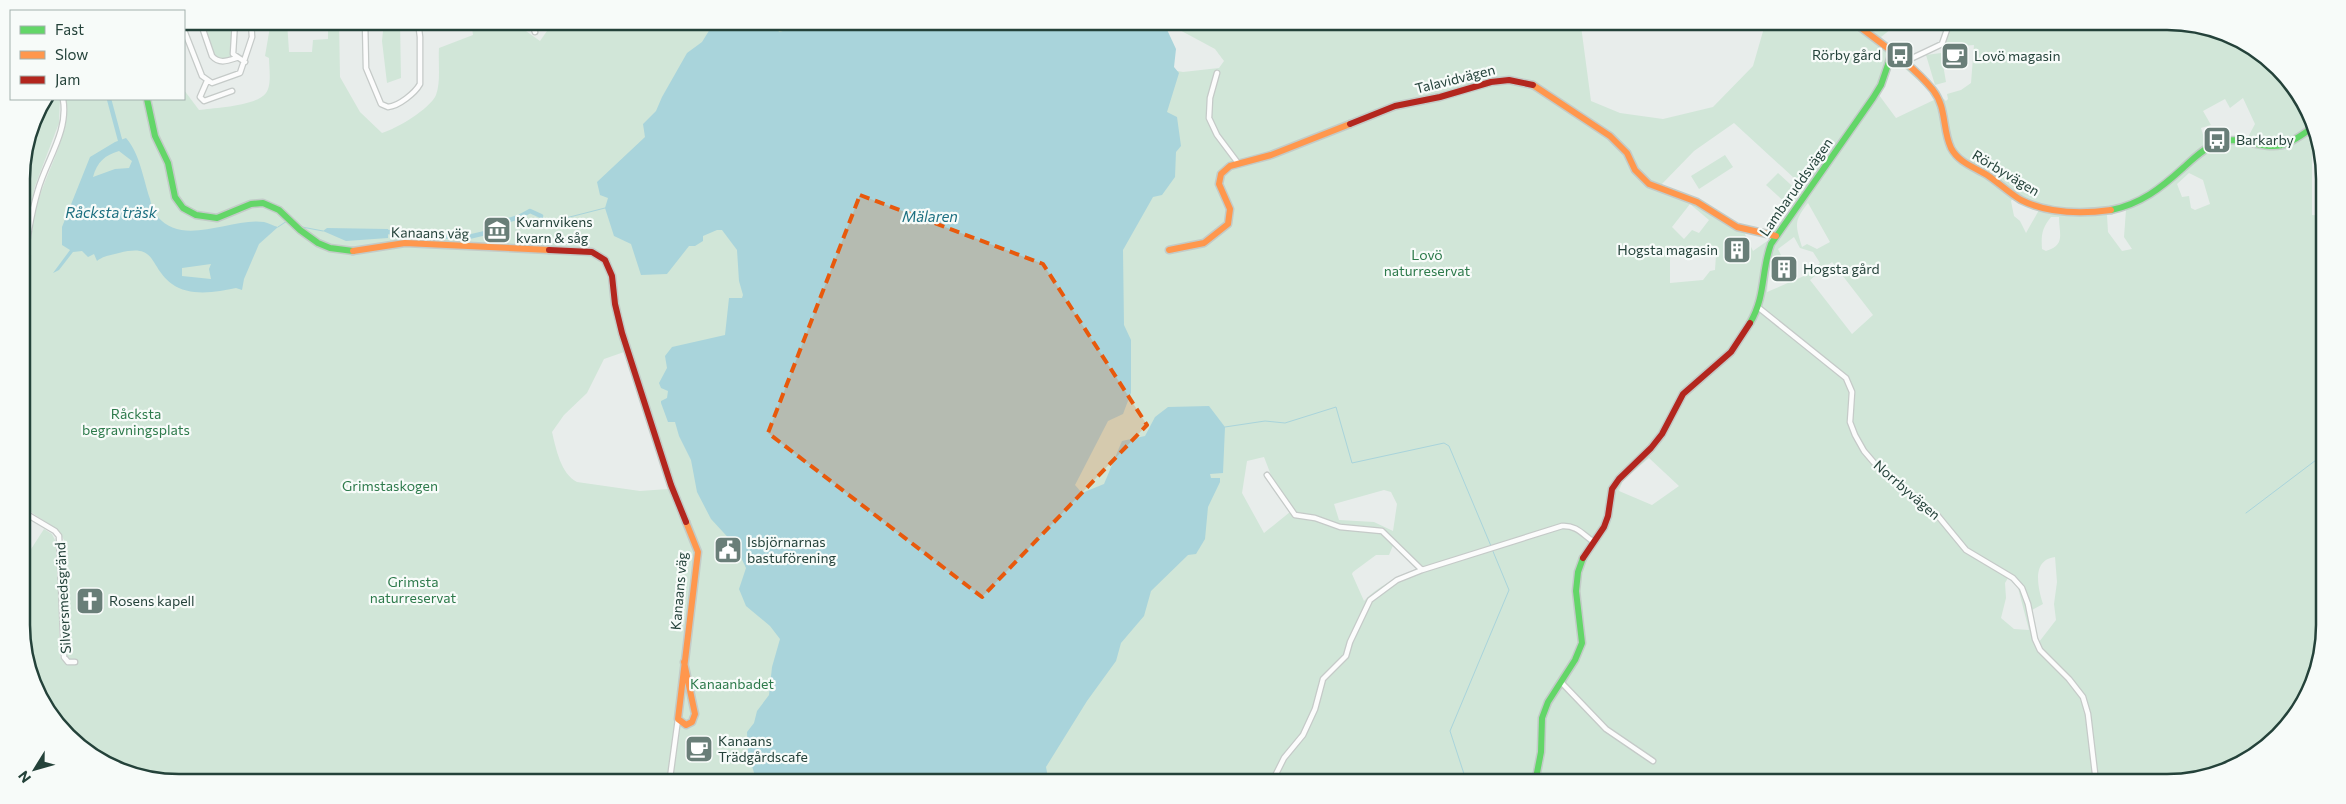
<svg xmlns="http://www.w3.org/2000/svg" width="2346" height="804" font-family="Commissioner,sans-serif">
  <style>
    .green { fill: #d1e6d8; fill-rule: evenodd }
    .water { fill: #a9d4db; fill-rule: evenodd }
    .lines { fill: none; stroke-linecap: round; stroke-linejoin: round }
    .stream { stroke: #a9d4db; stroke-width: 1 }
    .canal { stroke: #a9d4db; stroke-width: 4.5 }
    .street-casing { stroke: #c5cac8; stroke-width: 7 }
    .fast-casing { stroke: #c3cbc8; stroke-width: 9 }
    .slow-casing { stroke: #c3cbc8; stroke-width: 9 }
    .jam-casing { stroke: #c3cbc8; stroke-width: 9 }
    .street { stroke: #fcfcfc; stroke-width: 4.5 }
    .fast { stroke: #63d668; stroke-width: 6 }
    .slow { stroke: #ff974d; stroke-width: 6 }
    .jam { stroke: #b3261e; stroke-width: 6 }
    .marked { fill: #e8590c; fill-opacity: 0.2; stroke: #e8590c; stroke-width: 4; stroke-dasharray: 10 6; stroke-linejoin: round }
    .labels { text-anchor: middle; stroke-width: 4.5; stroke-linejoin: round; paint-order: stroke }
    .poi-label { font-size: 14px; fill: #24423a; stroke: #f7fbf9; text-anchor: start }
    .street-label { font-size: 14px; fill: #24423a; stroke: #f7fbf9 }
    .park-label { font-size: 14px; fill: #2d7a4b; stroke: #f7fbf9 }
    .water-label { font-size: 15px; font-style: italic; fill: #1c6f80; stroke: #f7fbf9 }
    .rim { fill: none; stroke: #24423a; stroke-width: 2.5 }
  </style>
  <rect width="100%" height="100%" fill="#e8edeb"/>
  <path class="green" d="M203 21H232L231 58 223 61 212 55Z
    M271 21H287L289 52H312L313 40 328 39V21H339L340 77 360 112 382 133C396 129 430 109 436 95 441 82 438 63 439 48L473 35 471 21H512L540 41 554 21H864L829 783H179L128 774 61 729 24 656V560L44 529 52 534 57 544 60 657 66 664 64 540 57 529 23 507C23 411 18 314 34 219 40 179 71 140 66 99H184V90L199 110C214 108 257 106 266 93 272 85 269 68 269 58L265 56ZM624 352 668 489 640 491 577 482C561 474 556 449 552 432L564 415 587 393 604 359Z
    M384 21H400L401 78 387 83 382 41Z
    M1163 21H1582L1581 26 1591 101 1620 113 1663 119 1713 107 1753 66 1766 21H1915L1906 29 1891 31V29L1881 37 1896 54 1931 82 1930 86 1946 101 1948 99 1947 94 1961 90 1971 83 1974 45 1948 47 1945 40 1950 21H2167L2218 30 2286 75 2313 118 2316 130 2312 132V215L2324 216 2325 625 2316 676 2298 713 2263 750 2227 771 2177 782 914 783 1157 67 1183 72 1219 68 1224 61 1215 49ZM1894 59 1930 91 1936 99 1896 118 1879 95 1887 80ZM2243 98 2255 124 2247 139C2231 135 2220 138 2207 148L2201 128 2211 125 2203 111 2225 99 2230 108ZM1734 123 1806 189C1800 198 1786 222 1778 226 1750 241 1686 199 1660 186L1694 151ZM2189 173 2203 180 2210 204 2195 210 2191 208 2189 196 2182 197 2177 184ZM2013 198 2039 210 2026 233 2020 221 2014 216 2011 201ZM1808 203 1830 242 1817 249 1807 244 1802 247C1795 224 1794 221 1808 203ZM1690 204 1709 220 1699 233 1692 230 1684 239 1672 227ZM2126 210 2124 237 2132 249 2122 251 2108 232 2107 215ZM2051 217H2059C2059 234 2066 245 2046 251L2042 249C2041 235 2042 228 2051 217ZM1743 230 1768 234 1770 239 1753 251ZM1794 237 1800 248 1813 252 1820 263 1804 276 1767 292 1770 262 1782 257 1778 249ZM1716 255 1715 270 1710 271 1703 280 1670 283V257ZM1832 262 1873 315 1852 334 1810 280ZM1264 457 1279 496 1290 512 1264 533 1242 493 1247 461ZM1649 458 1679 486 1652 505 1619 491 1623 480ZM1384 490 1391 492 1397 504 1393 531 1374 522 1339 520 1334 504ZM1394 543 1418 568 1417 571C1399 575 1377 587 1364 601L1352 574 1353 572 1376 555H1389ZM2055 557 2057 582 2054 604 2056 620 2039 642 2026 596 2032 610 2043 604C2038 588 2031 560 2055 557ZM2008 578 2017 584 2029 630 2014 629 2001 618 2006 598 2005 583Z
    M1941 53 1946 82 1935 85 1926 55Z
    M45 99H60L59 123 35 186 22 248V168L25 166 23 162 35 120 41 117 38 109Z
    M1725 155 1733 167 1699 189 1691 176Z
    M1778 173 1801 194 1789 206 1766 185Z"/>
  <path class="water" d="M715 21H774L779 32 787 30V21H1163L1176 49 1174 67 1179 73 1167 112 1177 117 1181 146 1176 152 1175 177 1162 195 1153 197 1123 250 1124 325 1131 340V393L1123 414 1108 421 1075 485 1082 493 1104 484 1122 441 1145 436 1155 417 1168 407 1209 406 1225 427 1223 473 1210 474 1211 478H1220V482L1208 507 1205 539 1196 554 1188 555 1151 591 1144 616 1121 643 1116 661 1087 701 1046 767 1049 783H757L748 752 747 732 754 723 757 711 769 695 772 667 780 639 770 626 746 606 739 589 746 568 735 545 711 519 697 492 691 460 679 436 675 422H668L661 403V401L667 398 668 391 661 388 659 383 667 368 665 356 672 347 725 335 729 298H742L743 295 739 281 737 250 722 230H717L703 236V241L695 246H689L667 274 641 275 631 244 614 236 605 208 608 198 600 195 597 182 645 137 643 124 656 111 662 97 687 53 702 42Z
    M126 138C140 154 143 178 150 199 151 204 153 212 157 216 183 248 231 217 264 222 268 223 274 226 278 227L259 244 244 279 242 290 236 288C217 292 190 297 172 284 148 266 158 243 119 253 111 255 103 256 97 261L94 254 88 257 82 251 73 252 59 270 53 273 70 250 62 245V227L90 157 115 142ZM119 151 132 161 129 168 115 169 93 177C97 162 105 155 119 151ZM211 264 209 269 211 279 182 276V268Z
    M327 228 388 229V238L346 241 323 231Z"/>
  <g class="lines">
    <path class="stream" d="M546 219H553
      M558 220 605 208
      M296 223 302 227 323 231
      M278 227 287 221
      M1225 427 1265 421 1285 423 1336 407 1352 463 1444 443 1449 446 1491 546
      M2246 513 2324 454
      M1467 783 1450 731 1509 590 1492 549"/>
    <path class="canal" d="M109 99 120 140
      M499 223 519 217 530 211 541 216
      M388 232 464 238 494 231"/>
    <defs>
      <path id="street" d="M200 21 212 56C219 64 227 61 236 58
        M235 21 233 54 245 62
        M365 21 366 68 381 104 388 107C399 106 415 93 420 84V37L418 21
        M531 21 535 32
        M304 26V21
        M184 30 202 76 212 83 240 73 252 37 251 21
        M1904 62 1942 44 1950 21
        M1217 73 1210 98 1209 118 1217 135 1238 163
        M207 81 200 97 204 101 232 91
        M22 281C26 251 29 220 38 190 46 161 69 131 63 99
        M1759 308 1846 378 1852 392 1850 422 1855 435 1864 451 1876 465 1938 516 1966 550 2013 578 2022 588 2028 604 2035 639 2040 650 2069 679 2083 697 2088 714 2096 782
        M1267 475 1295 515 1315 518 1340 527 1382 531 1422 570 1562 526C1577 525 1583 535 1594 542
        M23 512 55 531 59 536 64 657 68 662H75
        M1561 682 1606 729 1653 761
        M1275 776 1284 758 1303 735 1315 709 1323 679 1346 656 1350 642 1370 600 1397 580 1422 570
        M662 783 670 778 678 719"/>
      <path id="fast" d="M147 99 155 136 168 163 175 197 183 208 196 215 217 218 251 204 263 203 279 210 300 230 318 243 330 248 353 251
        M2111 210C2141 204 2161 188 2183 168 2193 159 2204 148 2217 143 2238 134 2260 150 2282 145 2294 142 2304 133 2315 126
        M1750 323C1766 296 1761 271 1771 244L1873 98 1881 85 1892 53
        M1535 783 1541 752 1542 718 1548 702 1575 660 1582 643 1576 591 1578 572 1583 558"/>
      <path id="slow" d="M1852 21C1880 43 1911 63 1933 90 1947 108 1942 129 1951 148 1959 163 1974 167 1987 175 1999 183 2009 193 2021 200 2049 214 2081 214 2111 210
        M1533 85 1610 136 1627 153 1635 170 1649 184 1697 202 1737 227 1776 236
        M1169 250 1204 243 1228 224 1230 209 1219 184 1221 174 1230 166 1271 155 1350 124
        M353 251 405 243 549 250
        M684 662 695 714 692 722 686 725 678 719 698 552 686 522"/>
      <path id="jam" d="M1350 124 1395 106 1440 97 1491 82 1509 80 1533 85
        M549 250 592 252 605 260 612 276 615 304 622 333 671 485 686 522
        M1583 558 1604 527 1608 516 1612 489 1619 479 1651 448 1662 434 1683 394 1731 352 1750 323"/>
    </defs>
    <use href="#street" class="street-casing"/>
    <use href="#fast" class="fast-casing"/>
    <use href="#slow" class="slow-casing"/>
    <use href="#jam" class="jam-casing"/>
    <use href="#street" class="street"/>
    <use href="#fast" class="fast"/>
    <use href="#slow" class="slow"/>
    <use href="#jam" class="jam"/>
  </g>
  <path class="marked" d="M860 195 1043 264 1147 425 982 597 768 433Z"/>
  <defs>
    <symbol id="bus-square" viewBox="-11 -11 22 22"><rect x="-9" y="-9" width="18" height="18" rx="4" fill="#697e78" stroke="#f7fbf9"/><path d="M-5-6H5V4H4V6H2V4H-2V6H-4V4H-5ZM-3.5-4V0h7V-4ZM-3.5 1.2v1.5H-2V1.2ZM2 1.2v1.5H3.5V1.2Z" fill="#fff"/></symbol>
    <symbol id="cafe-square" viewBox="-11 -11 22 22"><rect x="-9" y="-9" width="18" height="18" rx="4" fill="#697e78" stroke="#f7fbf9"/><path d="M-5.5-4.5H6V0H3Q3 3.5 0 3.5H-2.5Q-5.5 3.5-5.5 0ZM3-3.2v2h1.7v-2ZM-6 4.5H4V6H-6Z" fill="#fff"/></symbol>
    <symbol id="museum-square" viewBox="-11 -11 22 22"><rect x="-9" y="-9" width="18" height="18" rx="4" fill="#697e78" stroke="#f7fbf9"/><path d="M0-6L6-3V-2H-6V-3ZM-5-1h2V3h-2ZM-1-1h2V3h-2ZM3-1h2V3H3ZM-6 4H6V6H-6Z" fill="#fff"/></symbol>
    <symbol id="building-square" viewBox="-11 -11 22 22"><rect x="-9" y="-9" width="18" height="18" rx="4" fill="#697e78" stroke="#f7fbf9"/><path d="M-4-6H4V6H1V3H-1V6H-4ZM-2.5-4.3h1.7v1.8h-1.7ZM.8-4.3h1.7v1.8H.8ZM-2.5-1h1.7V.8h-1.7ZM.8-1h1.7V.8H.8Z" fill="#fff"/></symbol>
    <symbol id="civic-square" viewBox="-11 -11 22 22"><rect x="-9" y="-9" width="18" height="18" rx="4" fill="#697e78" stroke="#f7fbf9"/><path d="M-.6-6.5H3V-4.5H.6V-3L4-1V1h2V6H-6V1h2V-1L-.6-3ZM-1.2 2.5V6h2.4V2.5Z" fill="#fff"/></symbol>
    <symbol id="church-square" viewBox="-11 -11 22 22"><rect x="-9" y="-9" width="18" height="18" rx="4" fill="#697e78" stroke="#f7fbf9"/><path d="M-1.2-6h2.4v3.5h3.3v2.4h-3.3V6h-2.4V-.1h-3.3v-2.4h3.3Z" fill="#fff"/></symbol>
  </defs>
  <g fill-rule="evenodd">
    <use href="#bus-square" x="1884" y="39" width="32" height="32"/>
    <use href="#cafe-square" x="1939" y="40" width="32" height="32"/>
    <use href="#bus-square" x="2201" y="124" width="32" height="32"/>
    <use href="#museum-square" x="481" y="214" width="32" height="32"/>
    <use href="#building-square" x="1721" y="234" width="32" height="32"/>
    <use href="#building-square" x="1768" y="253" width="32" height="32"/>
    <use href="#civic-square" x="712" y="534" width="32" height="32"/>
    <use href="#church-square" x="74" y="585" width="32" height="32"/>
    <use href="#cafe-square" x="683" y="733" width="32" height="32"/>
  </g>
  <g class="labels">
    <g class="poi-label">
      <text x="1881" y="60" text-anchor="end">Rörby gård</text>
      <text x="1974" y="61">Lovö magasin</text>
      <text x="2236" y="145">Barkarby</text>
      <text x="516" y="227">Kvarnvikens<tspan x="516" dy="16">kvarn &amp; såg</tspan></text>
      <text x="1718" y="255" text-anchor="end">Hogsta magasin</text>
      <text x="1803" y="274">Hogsta gård</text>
      <text x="747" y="547">Isbjörnarnas<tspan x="747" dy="16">bastuförening</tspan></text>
      <text x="109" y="606">Rosens kapell</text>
      <text x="718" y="746">Kanaans<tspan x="718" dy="16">Trädgårdscafe</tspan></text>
    </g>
    <g class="street-label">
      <text transform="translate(1455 79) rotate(-14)" y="5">Talavidvägen</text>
      <text transform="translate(2006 173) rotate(31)" y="5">Rörbyvägen</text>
      <text transform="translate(1796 187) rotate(-55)" y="5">Lambaruddsvägen</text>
      <text transform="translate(430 233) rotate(1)" y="5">Kanaans väg</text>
      <text transform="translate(1907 490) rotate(41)" y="5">Norrbyvägen</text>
      <text transform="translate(679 591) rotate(-85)" y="5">Kanaans väg</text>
      <text transform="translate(63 598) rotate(-93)" y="5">Silversmedsgränd</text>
    </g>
    <g class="park-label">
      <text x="1427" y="260">Lovö<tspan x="1427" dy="16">naturreservat</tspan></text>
      <text x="136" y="419">Råcksta<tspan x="136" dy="16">begravningsplats</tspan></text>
      <text x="390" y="491">Grimstaskogen</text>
      <text x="413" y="587">Grimsta<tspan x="413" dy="16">naturreservat</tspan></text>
      <text x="732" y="689">Kanaanbadet</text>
    </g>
    <g class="water-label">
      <text x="111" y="218">Råcksta träsk</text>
      <text x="930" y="222">Mälaren</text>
    </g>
  </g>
  <path d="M0 0H2346V804H0ZM179 30H2167A149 149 0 0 1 2316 179V625A149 149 0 0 1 2167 774H179A149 149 0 0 1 30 625V179A149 149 0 0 1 179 30Z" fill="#f7fbf9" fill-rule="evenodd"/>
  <path class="rim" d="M179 30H2167A149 149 0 0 1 2316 179V625A149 149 0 0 1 2167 774H179A149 149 0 0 1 30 625V179A149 149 0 0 1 179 30Z"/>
  <rect x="10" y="10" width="175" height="90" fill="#f7fbf9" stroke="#a3b1ad"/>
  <rect x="20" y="26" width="25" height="8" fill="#63d668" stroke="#a3b1ad"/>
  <text x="55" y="35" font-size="15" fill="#24423a">Fast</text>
  <rect x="20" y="51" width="25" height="8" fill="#ff974d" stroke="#a3b1ad"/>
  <text x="55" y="60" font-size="15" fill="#24423a">Slow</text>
  <rect x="20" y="76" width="25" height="8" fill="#b3261e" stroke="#a3b1ad"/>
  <text x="55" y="85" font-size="15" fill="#24423a">Jam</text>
  <g transform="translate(35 769) rotate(233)" stroke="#f7fbf9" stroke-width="4" paint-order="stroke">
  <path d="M0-4L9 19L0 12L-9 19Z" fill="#24423a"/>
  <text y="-8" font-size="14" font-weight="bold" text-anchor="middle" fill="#24423a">N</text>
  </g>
</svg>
